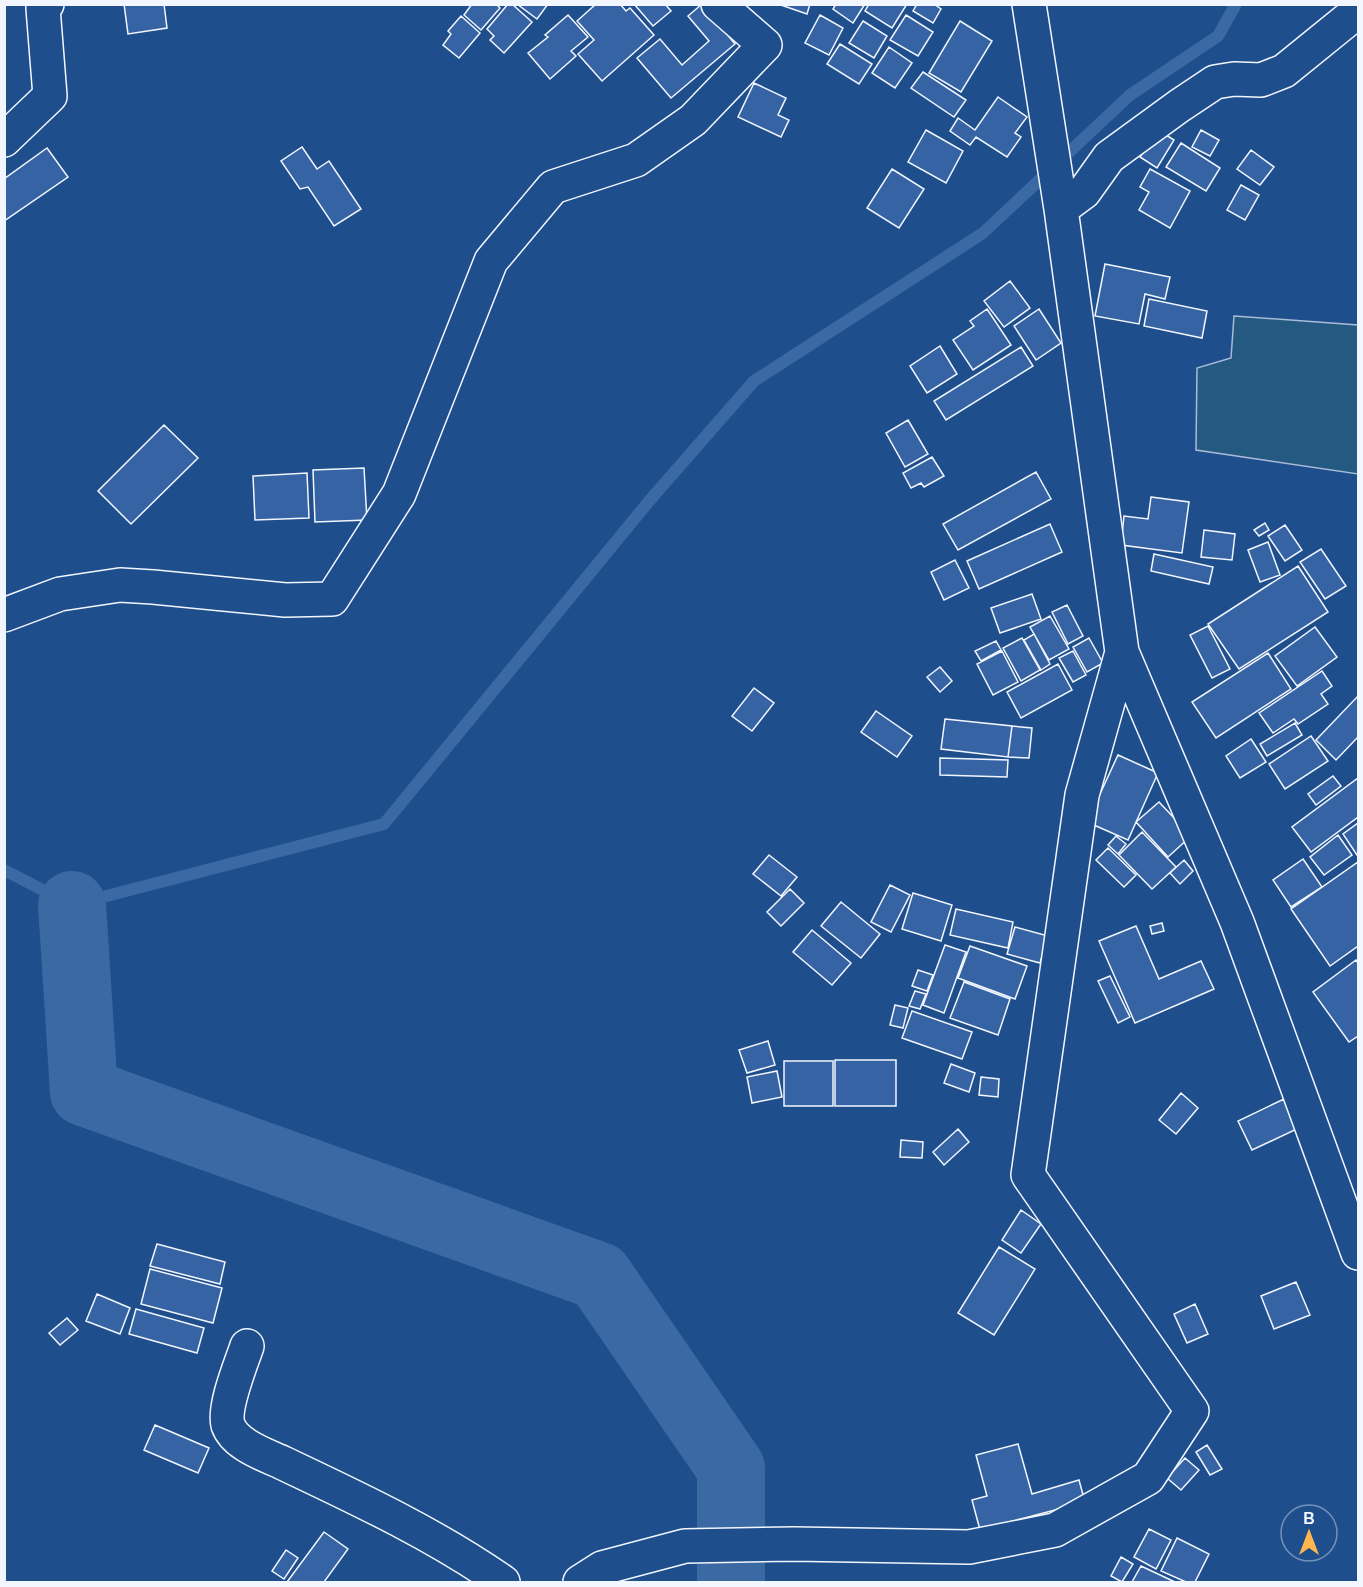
<svg xmlns="http://www.w3.org/2000/svg" width="1363" height="1587" font-family="Arial,sans-serif">
  <style>
    .green { fill: #245a82; stroke: #a8bbd7; stroke-width: 1.5 }
    .lines { fill: none; stroke-linecap: round; stroke-linejoin: round }
    .stream { stroke: #3b69a3; stroke-width: 12 }
    .river { stroke: #3b69a3; stroke-width: 68 }
    .building { fill: #3563a3; stroke: #f2f6ff; stroke-width: 1.5 }
    .minor-casing { stroke: #f2f6ff; stroke-width: 36 }
    .minor { stroke: #1f4e8c; stroke-width: 33 }
  </style>
  <rect width="100%" height="100%" fill="#1f4e8c"/>
  <path class="green" d="M1234 316 1358 325V474L1196 450 1197 368 1231 358Z"/>
  <g class="lines">
    <path class="stream" d="M4 870 72 905 384 824 650 500 754 381 983 233 1130 95 1218 36 1236 4"/>
    <path class="river" d="M72 905 84 1092 599 1276 731 1468V1582"/>
  </g>
  <path class="building" d="M124 4H164L167 28 128 34Z
    M472 4H496L500 8 481 30 464 15Z
    M508 4H512L532 22 504 53 490 40 494 36 487 29Z
    M517 4H548L537 19Z
    M596 4H620L626 11 630 8 654 35 602 81 578 54 594 40 577 21Z
    M634 4H665L671 11 653 26Z
    M702 4 735 44 671 98 637 58 660 39 682 65 709 41 688 16Z
    M778 4H810L807 14Z
    M836 4H865L853 23 833 9Z
    M869 4H907L892 28 865 11Z
    M917 4H934L941 9 933 23 913 11Z
    M568 15 588 37 571 51 576 56 550 79 528 53 548 37 545 35Z
    M820 15 843 28 829 55 805 43Z
    M906 15 933 32 918 56 890 40Z
    M461 16 480 33 459 58 443 45 451 34 448 31Z
    M863 21 887 36 874 58 849 43Z
    M960 21 992 41 961 92 929 73Z
    M840 44 872 64 859 84 827 64Z
    M889 47 912 63 895 88 872 73Z
    M923 72 966 100 954 117 911 88Z
    M754 83 786 98 778 115 789 120 781 137 738 117Z
    M998 97 1027 117 1015 133 1021 137 1007 157 976 137 970 145 950 131 958 118 975 130Z
    M926 130 963 151 946 183 908 162Z
    M1158 130 1174 140 1157 168 1140 157Z
    M1201 130 1219 140 1210 156 1192 147Z
    M1181 143 1220 168 1206 191 1166 167Z
    M302 147 317 169 329 161 361 209 334 226 308 187 300 189 281 161Z
    M47 148 68 177 4 221V179Z
    M1251 150 1274 167 1260 185 1237 169Z
    M892 169 924 189 899 228 867 208Z
    M1150 169 1190 191 1170 228 1139 210 1149 192 1140 187Z
    M1241 185 1259 195 1245 220 1227 210Z
    M1105 264 1170 277 1165 299 1145 294 1139 324 1095 316Z
    M1010 281 1030 308 1004 327 984 301Z
    M1149 299 1207 311 1202 338 1144 326Z
    M987 309 1011 345 973 370 953 340 974 326 970 321Z
    M1039 309 1061 343 1036 360 1014 326Z
    M940 346 957 374 927 393 910 366Z
    M1021 347 1033 366 946 420 934 401Z
    M908 420 928 454 905 467 886 433Z
    M164 425 198 458 131 524 98 491Z
    M932 457 944 476 924 487 921 483 911 488 903 473Z
    M364 468 367 520 315 522 313 470Z
    M1036 472 1051 499 958 550 943 524Z
    M307 473 309 518 255 520 253 476Z
    M1151 497 1189 502 1182 553 1121 545 1124 516 1148 519Z
    M1265 523 1269 530 1259 536 1254 530Z
    M1050 524 1062 552 979 589 967 561Z
    M1285 525 1302 550 1285 561 1268 536Z
    M1204 530 1235 534 1232 560 1201 557Z
    M1268 542 1280 575 1260 582 1248 550Z
    M1321 549 1346 586 1325 599 1300 562Z
    M1154 554 1213 567 1209 584 1151 571Z
    M955 560 969 588 944 600 931 572Z
    M1298 566 1328 612 1239 669 1208 624Z
    M1032 594 1041 619 1000 633 991 608Z
    M1067 605 1083 636 1068 644 1052 612Z
    M1050 616 1069 649 1049 660 1030 627Z
    M1208 626 1230 669 1212 678 1190 635Z
    M1315 627 1337 657 1297 686 1275 656Z
    M1034 634 1050 664 1041 670 1024 640Z
    M1022 638 1040 670 1021 681 1003 648Z
    M1089 638 1103 663 1087 672 1073 647Z
    M996 641 1001 650 981 661 975 651Z
    M1002 651 1018 682 993 695 977 664Z
    M1073 651 1086 675 1073 682 1059 658Z
    M1268 653 1291 689 1216 738 1192 702Z
    M1058 664 1072 690 1021 718 1007 692Z
    M940 667 952 681 940 692 927 677Z
    M1322 671 1332 686 1321 694 1328 704 1298 724 1294 719 1273 733 1259 713Z
    M754 688 774 703 752 731 732 716Z
    M1358 696V737L1336 760 1316 740Z
    M876 711 912 736 897 757 861 732Z
    M945 719 1012 726 1008 757 941 749Z
    M1295 723 1302 735 1267 756 1260 744Z
    M1012 726 1032 728 1029 758 1008 757Z
    M1311 736 1328 761 1285 789 1269 764Z
    M1251 739 1266 762 1240 778 1226 756Z
    M1118 755 1158 773 1128 840 1087 822Z
    M940 758 1008 760 1007 777 940 775Z
    M1333 776 1341 786 1316 805 1308 794Z
    M1358 778V817L1311 852 1292 827Z
    M1159 802 1191 836 1168 857 1136 822Z
    M1358 823V854L1357 855 1343 834Z
    M1142 832 1176 867 1152 889 1119 855Z
    M1338 835 1352 855 1324 875 1310 857Z
    M1116 836 1126 844 1118 854 1108 845Z
    M1108 848 1136 875 1124 887 1096 860Z
    M769 855 797 877 781 896 753 874Z
    M1303 859 1322 887 1291 907 1273 880Z
    M1184 860 1193 871 1180 884 1170 873Z
    M1358 862V946L1330 966 1291 909Z
    M890 885 910 895 891 932 871 922Z
    M790 889 804 903 781 926 767 912Z
    M913 893 952 905 941 941 902 929Z
    M841 902 880 934 861 958 821 926Z
    M956 909 1013 922 1008 948 950 935Z
    M1162 923 1164 931 1152 934 1150 926Z
    M1136 926 1159 979 1201 961 1214 989 1135 1023 1099 941Z
    M1015 927 1048 936 1040 963 1007 954Z
    M812 930 851 963 832 985 793 952Z
    M945 945 966 952 944 1013 923 1005Z
    M970 946 1027 966 1015 999 958 978Z
    M1356 960 1358 963V1036L1349 1042 1313 992Z
    M918 970 933 975 927 991 912 986Z
    M1110 976 1130 1017 1118 1023 1098 981Z
    M964 982 1010 999 998 1035 950 1018Z
    M915 991 926 994 920 1009 909 1006Z
    M895 1005 908 1008 903 1028 890 1025Z
    M912 1011 972 1032 962 1059 902 1038Z
    M768 1041 775 1065 747 1073 739 1050Z
    M835 1060H896V1106H835Z
    M784 1061H833V1106H784Z
    M951 1064 975 1073 969 1092 944 1083Z
    M777 1071 782 1097 752 1103 747 1077Z
    M981 1077 999 1079 998 1097 979 1095Z
    M1181 1093 1198 1108 1176 1134 1159 1120Z
    M1284 1099 1299 1128 1252 1150 1238 1121Z
    M958 1129 969 1142 944 1165 933 1152Z
    M901 1140 923 1142 922 1158 900 1157Z
    M1021 1210 1041 1224 1021 1253 1002 1240Z
    M157 1244 225 1262 220 1284 150 1266Z
    M999 1247 1035 1269 994 1335 958 1313Z
    M150 1269 222 1288 213 1323 141 1304Z
    M1296 1282 1310 1315 1274 1329 1261 1296Z
    M97 1294 130 1308 120 1334 86 1321Z
    M1195 1304 1208 1334 1187 1343 1174 1314Z
    M136 1309 204 1328 197 1353 129 1334Z
    M67 1318 78 1330 60 1345 49 1333Z
    M155 1425 209 1448 198 1473 144 1450Z
    M1018 1444 1032 1494 1079 1480 1085 1502 980 1530 972 1500 987 1496 976 1455Z
    M1207 1445 1222 1469 1210 1475 1196 1452Z
    M1185 1458 1199 1470 1181 1490 1167 1478Z
    M1149 1529 1171 1540 1156 1569 1134 1557Z
    M324 1532 348 1549 324 1582H287Z
    M1177 1538 1209 1554 1195 1582H1186L1161 1571Z
    M286 1550 298 1558 284 1579 272 1571Z
    M1121 1557 1133 1564 1122 1582 1111 1576Z
    M1141 1566 1175 1582H1132Z"/>
  <g class="lines">
    <defs>
      <path id="minor" d="M1029 4 1061 209 1122 652 1237 922 1358 1253
        M4 140 50 96 43 8 47 4
        M1061 209 1084 192 1109 157 1179 106 1215 82 1234 79 1261 80 1284 71 1358 11
        M4 615 60 594 120 585 153 587 285 600 332 599 399 494 491 261 553 187 636 160 693 120 765 45 718 4
        M247 1346C241 1364 223 1407 228 1425 235 1445 266 1455 283 1463 359 1499 434 1534 503 1582
        M580 1582 602 1568 685 1546 794 1544 969 1547 1055 1530 1148 1478 1192 1411 1028 1175 1082 795 1122 652"/>
    </defs>
    <use href="#minor" class="minor-casing"/>
    <use href="#minor" class="minor"/>
  </g>
  <rect width="1363" height="1587" fill="none" stroke="#f2f6ff" stroke-width="12"/>
  <g transform="translate(1309 1533)"><circle r="28" fill="#1f4e8c" stroke="#7391ba" stroke-width="1.5"/>
  <path d="M0-4.5L10 22L0 15L-10 22Z" fill="#ffb74d"/>
  <text y="-9" font-size="16" font-weight="bold" text-anchor="middle" fill="#f2f6ff">B</text>
  </g>
</svg>
